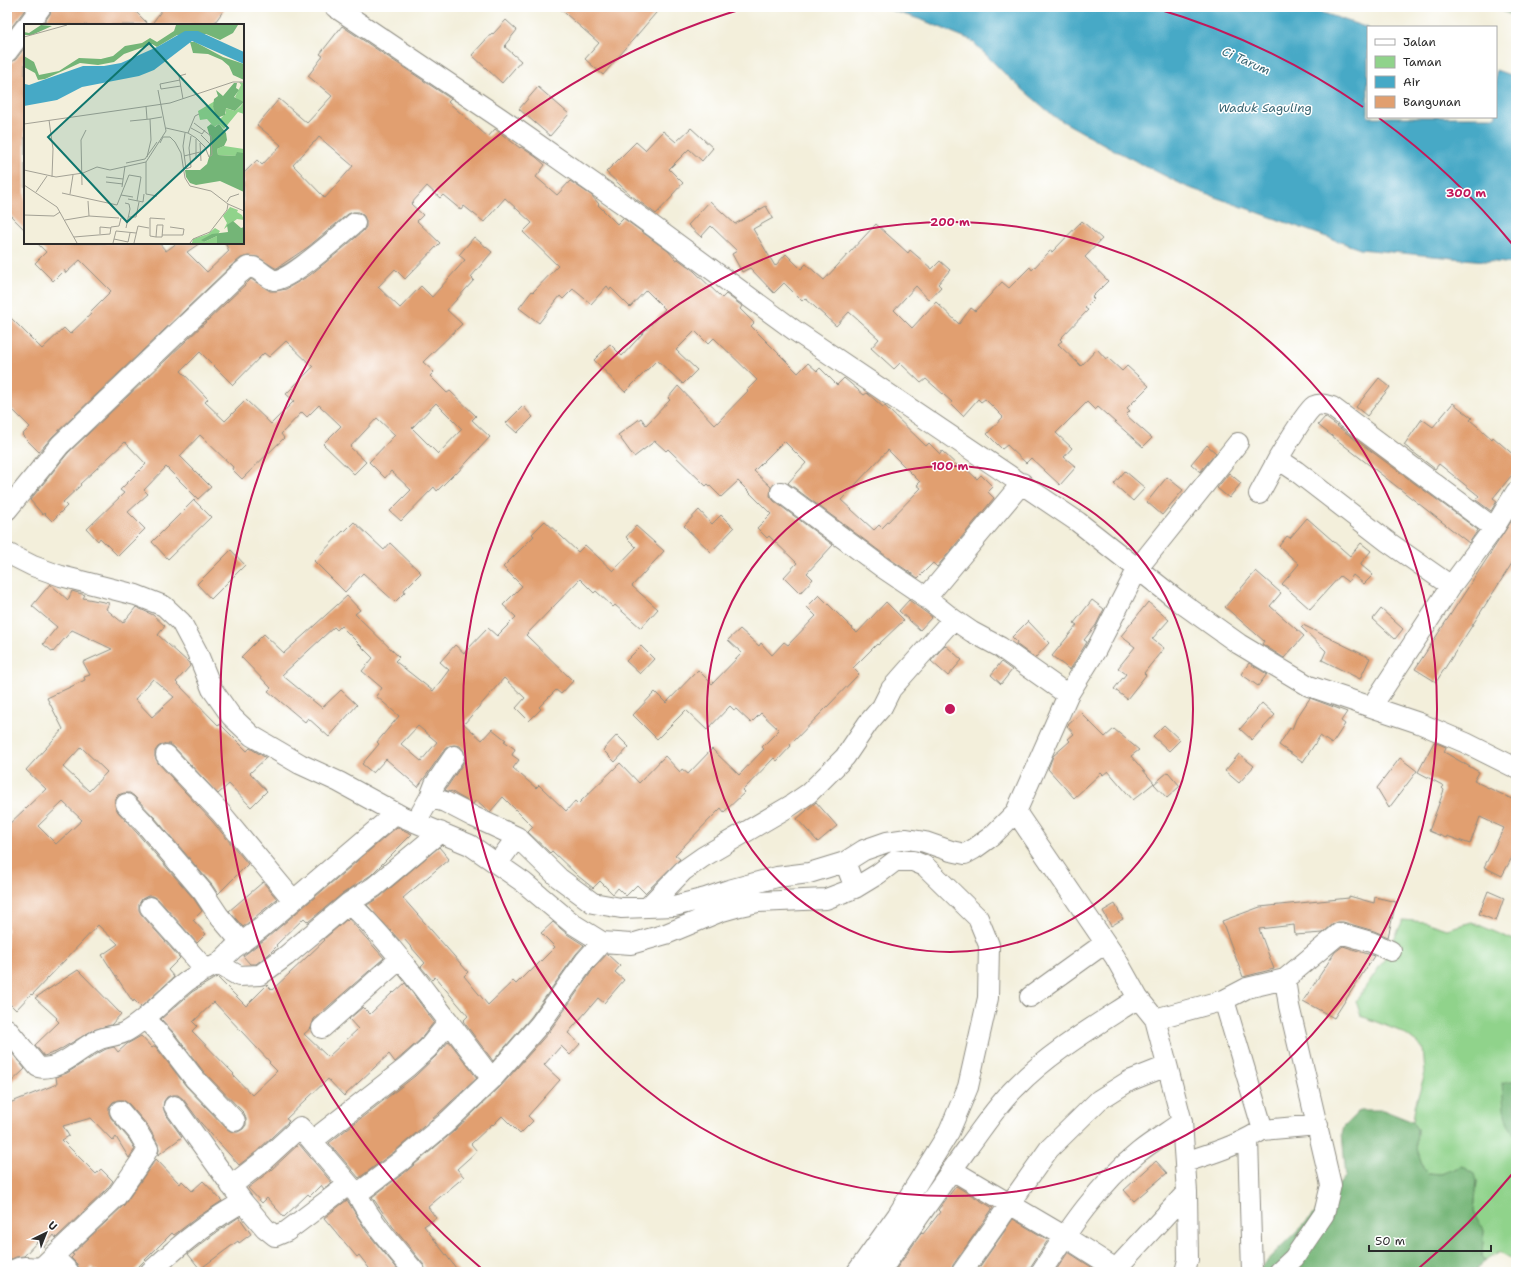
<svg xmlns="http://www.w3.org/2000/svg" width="1523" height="1279" font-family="'Shantell Sans',sans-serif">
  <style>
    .green { fill: #90d38b; stroke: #5e7f5b }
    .forest { fill: #74b577; stroke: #507051 }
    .water { fill: #46a9c6; stroke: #386a78 }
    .building { fill: #e19f6f; fill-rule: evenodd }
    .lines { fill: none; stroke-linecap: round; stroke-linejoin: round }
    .minor-casing { stroke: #8f8d83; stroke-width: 22 }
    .minor { stroke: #fff; stroke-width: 20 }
    .ring { fill: none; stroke: #c2185b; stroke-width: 2 }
    .labels { text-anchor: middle; stroke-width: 3; stroke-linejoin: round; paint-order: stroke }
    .water-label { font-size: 12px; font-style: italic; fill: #376471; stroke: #fff }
    .inset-road { fill: none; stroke: #a3a195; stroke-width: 1 }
    .view { fill: #0f766e; fill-opacity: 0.15; stroke: #0f766e; stroke-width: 2 }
    .inset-edge { fill: none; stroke: #2b2b2b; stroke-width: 2 }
    .centre { fill: #c2185b; stroke: #fff; stroke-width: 2 }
    .ring-label { font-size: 12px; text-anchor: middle; font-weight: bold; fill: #c2185b; stroke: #fff; stroke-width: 3; stroke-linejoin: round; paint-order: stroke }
  </style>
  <rect width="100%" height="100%" fill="#fff"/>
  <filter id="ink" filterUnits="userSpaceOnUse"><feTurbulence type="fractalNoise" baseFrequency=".025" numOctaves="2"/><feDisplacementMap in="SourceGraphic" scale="8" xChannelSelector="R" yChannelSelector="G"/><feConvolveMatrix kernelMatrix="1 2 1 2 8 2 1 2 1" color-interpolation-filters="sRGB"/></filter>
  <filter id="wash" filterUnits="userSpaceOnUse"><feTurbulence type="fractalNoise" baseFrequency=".012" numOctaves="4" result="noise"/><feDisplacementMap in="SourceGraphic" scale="16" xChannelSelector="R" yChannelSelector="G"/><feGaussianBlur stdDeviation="0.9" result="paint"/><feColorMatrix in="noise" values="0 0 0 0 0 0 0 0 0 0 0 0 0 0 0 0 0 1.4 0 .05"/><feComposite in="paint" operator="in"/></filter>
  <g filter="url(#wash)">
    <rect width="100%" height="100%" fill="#f3efdb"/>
    <path class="green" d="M1403 920 1425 922 1446 929 1472 922 1516 941V1081L1503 1083 1513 1132 1516 1136V1260L1512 1259 1500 1252 1486 1261 1482 1256 1484 1230 1474 1211 1477 1181 1462 1166 1441 1174 1428 1173 1423 1168 1416 1145 1417 1129 1413 1122 1415 1106 1425 1073 1423 1048 1402 1032 1361 1016 1356 1001 1384 960Z"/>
    <path class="forest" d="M1493 7H1516V17Z
      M1510 1081H1516V1136C1502 1119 1504 1104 1502 1083Z
      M1360 1110H1383L1413 1122 1417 1129 1416 1145 1423 1168 1428 1173 1441 1174 1462 1166 1475 1174 1477 1181 1474 1211 1484 1230 1482 1256 1486 1261 1478 1267 1474 1272H1256L1311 1218 1346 1176 1342 1134 1344 1126Z"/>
    <path class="water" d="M881 7H1306L1368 28V117H1496V70L1516 77V264L1360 249 1187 187 1118 152 1055 117 1007 76 971 40 922 20Z"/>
    <g id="blocks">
      <path class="building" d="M7 7H27L7 33Z
        M52 7H131L149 25H42L50 14Z
        M164 7H226L213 25H151Z
        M558 7H661L603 75 585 59 599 43Z
        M506 20 517 30 505 45 506 46 505 47 521 61 502 83 472 55 492 33 493 34Z
        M342 26 451 99 448 102 488 137 495 129 520 148 521 147 536 157 545 165 536 177 557 195 570 181 591 195 599 204 598 205 617 224 623 218 668 251 676 260 678 259 694 271 722 298 726 294 742 306 740 309 754 323 751 326 798 373 808 363 817 371 820 368 837 385 844 378 864 395 867 393 883 407 885 406 926 446 929 443 940 454 942 451 961 469 963 466 977 479 981 475 993 487 988 492 994 498 937 567 933 563 918 578 890 559 788 483 806 463 784 441 754 471 771 487 770 496 774 501 833 545 807 573 813 579 800 593 784 577 797 563 769 536 767 538 757 528 771 514 738 481 721 497 708 484 706 486 668 449 666 451 655 441 634 457 618 435 641 418 646 425 670 400 668 398 678 386 715 425 748 391 747 390 757 380 714 338 708 344 695 331 676 350 697 370 683 384 657 360 625 392 594 360 610 344 622 356 665 309 646 290 630 307 611 288 610 290 607 286 591 304 573 289 563 299 560 296 539 323 519 308 532 291 533 292 558 266 523 232 532 223 505 198 484 222 464 206 461 210 443 195 440 198 427 186 411 204 423 215 417 221 440 243 405 279 395 269 378 287 400 308 421 286 432 297 465 260 459 255 474 237 492 252 471 277 474 280 447 310 462 324 423 362 434 372 430 376 447 393 450 391 476 416 472 420 490 437 456 474 455 473 437 491 434 487 401 521 390 511 411 490 391 471 385 478 369 462 395 435 377 418 350 447 366 462 354 474 323 444 341 426 319 405 307 417 302 412 281 434 284 438 242 479 232 469 233 467 200 435 180 456 211 487 198 499 166 467 144 490 148 494 128 512 145 529 118 556 100 538 98 541 87 529 124 493 120 490 146 464 125 442 80 484 81 485 63 502 67 506 52 521 44 513 43 515 30 500 68 453 247 283 251 279 270 291H276L286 289 310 275 347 245 363 231 366 227V221L364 216 359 212H353L348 214 308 247 277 268H275L258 257 248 256 241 258 231 266 52 437 39 452 22 435 30 427 7 404V314L42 349 64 328 70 334 91 314 90 312 111 291 80 260 66 273 64 270 53 281 35 263 46 252 37 243H159L166 251 177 243H200L187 252 207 272 229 251 225 243H243V174L257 160 262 165 281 145 257 125 279 99 307 123 332 96 308 76 323 56 320 54ZM319 137 353 166 325 198 293 165 314 142H315ZM286 341 313 367 286 394 294 401 271 424 246 400 225 421 205 402 208 399 181 371 200 352 233 385 264 353 269 357ZM436 403 462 429 438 454 412 428ZM888 450 920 482 917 485 921 488 882 528 879 525 874 530 841 500Z
        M25 47V230L7 212V63L12 62 16 59Z
        M538 87 569 114 550 136 519 109Z
        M691 128 713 148 702 161 689 149 669 169 683 183 672 195 673 196 656 214 632 196 606 172 636 142 645 150 663 131 676 142Z
        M710 201 735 224 766 206 773 218 753 229 775 266 786 254 801 269 806 264 824 280 876 224 908 253 910 250 932 269 940 261 950 270 938 284 941 287 929 300 916 286 894 310 912 328 936 302 959 324 971 308 975 311 1002 282 1009 288 1030 267 1032 270 1050 251 1052 252 1082 221 1102 239 1085 257 1108 281 1092 297 1094 299 1085 308 1088 310 1060 339 1062 341 1058 344 1081 366 1097 349 1106 359 1108 358 1122 371 1127 366 1149 386 1127 408 1130 411 1126 415 1152 438 1143 447 1098 407 1095 410 1087 402 1056 433 1072 448 1064 457 1076 467 1060 485 1031 458 1026 463 1007 445 1002 449 987 434 1003 417 985 399 981 402 978 399 963 416 951 404 952 402 926 379 921 383 900 363 894 369 871 348 879 339 849 312 836 326 805 298 802 301 784 283 774 293 750 268 742 272 732 254 737 251 711 226 701 237 688 225Z
        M1379 378 1390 387 1367 416 1356 407Z
        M1453 403 1472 418 1470 420 1492 439 1493 437 1516 457V470L1493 498 1497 501 1491 511 1476 500 1479 496 1439 464 1435 469 1404 445 1422 419 1433 427Z
        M523 406 533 417 517 433 506 423Z
        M1325 417 1478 530 1469 543 1318 425Z
        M1207 445 1216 453 1200 472 1191 464Z
        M1125 471 1145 488 1133 501 1114 484Z
        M1229 473 1241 483 1229 498 1217 488Z
        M1167 477 1183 490 1162 515 1147 502Z
        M194 500 211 517 168 559 152 542Z
        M699 510 712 524 721 515 734 528 711 552 684 526Z
        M1516 514V557L1436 682 1415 669Z
        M1307 518 1350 556 1361 543 1371 551 1361 563V565L1373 575 1364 584 1353 575 1348 582 1340 576 1310 609 1282 584 1299 564 1279 546 1287 536 1290 538Z
        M545 521 578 552 585 545 613 571 636 547 626 537 636 526 664 551 632 586 658 609 641 628 615 605 613 607 596 591 594 593 580 579 526 635 573 681 561 694 556 690 539 707 541 709 529 721 516 708 525 698 504 678 464 724 482 740 492 729 506 740 504 741 515 749 512 755 519 760 513 768 536 788 539 785 566 811 575 801 578 804 620 763 639 783 665 756 680 772 682 769 688 774 712 749 739 775 764 749 762 747 779 730 761 713 751 723 736 709 734 710 730 706 707 730 686 710 657 739 633 715 655 692 666 703 698 670 712 684 742 653 728 640 740 629 759 646 761 643 772 655 784 642 788 645 816 616 807 607 819 595 857 633 886 602 904 620 878 645 877 644 853 668 859 674 790 745 791 746 777 761 774 758 743 790 745 792 724 812 721 808 675 855 680 859 645 893 637 885 626 896 618 888 613 894 600 881 593 888 578 876 552 851 550 853 528 832 533 827 503 797 490 812 476 800 473 804 457 795 451 791 450 792 445 790 464 762 465 757 464 751 460 746 454 745 449 746 445 749 418 787 386 759 373 773 362 764 379 744 377 742 399 716 376 696 382 688 362 671 373 658 341 626 337 630 334 627 282 675 322 708 341 690 357 705 329 737 308 718 305 722 268 691 271 688 241 657 264 634 284 653 347 596 360 610 355 614 399 657 395 661 433 691 449 670 440 662 455 645 464 653 488 628 497 636 516 617 503 605 522 586 503 567 534 536 532 534ZM418 726 437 742 421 761 401 744Z
        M354 522 384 550 390 543 421 573 404 590 405 592 395 602 363 573 345 592 314 561 343 531 344 532Z
        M231 550 245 565 211 599 197 584Z
        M1256 571 1281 593 1270 606 1304 636 1284 658 1262 644 1264 641 1225 607Z
        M50 584 68 600 72 591 85 595 83 598 109 603 106 609 123 623 136 607 153 615 165 626 158 635 189 663 190 666 176 682 219 726 220 724 247 751 250 748 266 758 250 773 267 791 251 807 229 784 218 794 174 747 170 744H163L158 747 155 751V757L158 763 212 821 248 864 218 894 212 885 155 818 134 796 130 793H124L118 795 115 800V806L118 812 137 833 194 899 202 911 193 920 206 934 197 943 158 899 153 896H148L142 899 139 904V910L141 914 180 958 168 970 174 977 141 1007 134 1000 133 1002 102 955 118 944 98 925 32 995 31 994 16 1010 7 1001V826L46 789 26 770 63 729 47 698 85 680 84 677 90 675 83 662 112 649 72 630 53 652 43 644 57 627 32 606ZM153 679 174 697 152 717 135 699ZM81 747 107 772 89 791 63 767ZM63 802 82 820 56 844 38 826Z
        M909 600 932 617 920 630 899 611Z
        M1092 600 1104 609 1096 625 1084 640 1087 642 1070 670 1052 656 1077 625 1074 623Z
        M1148 602 1169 620 1152 639 1164 648 1144 673 1146 675 1127 699 1114 689 1126 674 1118 668 1135 647 1121 636Z
        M1381 609 1403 629 1395 639 1373 619Z
        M1028 621 1049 643 1035 658 1016 644 1017 642 1012 637Z
        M1303 625 1370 658 1360 679 1322 660 1326 651 1301 627Z
        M945 645 962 660 948 676 931 661Z
        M641 646 654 659 640 674 626 661Z
        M1001 662 1012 670 1001 684 991 675Z
        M1249 663 1267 674 1258 686 1241 674Z
        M1310 698 1347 712 1341 721 1345 724 1332 744 1320 736 1303 762 1279 745 1290 728 1292 729 1296 719Z
        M1262 703 1275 715 1252 740 1240 729Z
        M1081 713 1105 737 1114 729 1139 750 1131 756 1154 783 1133 800 1108 771 1103 775 1101 773 1074 798 1048 769 1053 756 1070 741 1068 739 1074 734 1067 726Z
        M1164 725 1180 740 1169 751 1153 736Z
        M617 735 629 747 615 762 603 750Z
        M1434 742 1446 747 1444 752 1479 772 1474 781 1516 801V850L1502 876 1484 867 1504 828 1480 817 1470 844 1447 836 1446 838 1429 831 1444 790 1442 788 1444 786 1418 772Z
        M1239 754 1254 766 1239 783 1225 771Z
        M1400 758 1417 771 1389 808 1377 788Z
        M1168 772 1180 786 1167 798 1154 784Z
        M816 802 837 826 818 842 797 819Z
        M397 827 412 834 371 875 342 894 308 922 304 918 276 945 277 946 268 955 256 964H250L243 956 268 937Z
        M439 847 449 859 403 898 468 972 464 976 488 1005 513 981 516 984 529 971 530 972 555 947 541 933 553 922 567 934 584 945 576 954 531 1017 493 1061 463 1021 468 1016 435 977 432 980 421 967 425 963 404 939 401 942 367 905 381 896Z
        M263 882 277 899 243 927 229 911Z
        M1488 891 1504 898 1496 921 1479 914Z
        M1349 896 1374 903 1375 897 1396 902 1388 937 1374 931 1343 922H1338L1333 924 1323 933 1295 935 1294 925 1259 929 1274 969 1243 977 1222 921 1260 907 1349 898Z
        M1115 904 1123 919 1111 926 1103 911Z
        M349 919 384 958 314 1019 311 1028 304 1034 328 1057 358 1029 349 1019 363 1007 370 1014 393 992 394 993 405 983 434 1022 420 1040 395 1062 389 1054 344 1096 328 1079 286 1119 289 1121 256 1152 239 1165 201 1123 183 1099 178 1095H172L167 1097 164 1101 163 1107 165 1113 182 1137 158 1155 159 1149 158 1144 148 1126 129 1104 123 1100H118L113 1102 109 1107V1113L111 1118 129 1139 135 1149 129 1158 116 1137 113 1141 91 1118 63 1126 69 1136 62 1140 96 1174 101 1169 113 1181 107 1189 56 1238 54 1235 44 1247 38 1241 24 1256 16 1257 7 1261V1104L57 1084 56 1077 67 1073 97 1054 106 1049 114 1047 118 1052 127 1044 141 1036 152 1048 155 1046 186 1086 227 1129 232 1132H238L243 1129 246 1125V1119L244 1113 203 1071 174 1033 161 1019 192 992 217 977 246 1006 267 985 272 990 325 940 324 939 346 920 347 921ZM214 1002 270 1062 269 1063 277 1071 252 1095 233 1075 234 1074 192 1031 197 1026 193 1022Z
        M1343 946 1374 956 1334 1018 1303 1001 1335 952Z
        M607 954 620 966 615 972 624 980 604 1003 598 998 568 1033 580 1044 570 1055 561 1046 544 1065 560 1080 528 1116 533 1121 520 1134 502 1116 493 1125 492 1124 471 1144 477 1151 457 1169 464 1177 428 1207 436 1218 424 1226 459 1272H426L424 1265 393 1227 372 1197 408 1170 453 1132 500 1087 549 1032 594 968Z
        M78 970 121 1014 111 1025 93 1030 56 1052 44 1056 35 1045 59 1022 56 1019 57 1018 35 998Z
        M449 1041 477 1078 438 1114 394 1152 359 1178 329 1143 415 1076 436 1056Z
        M7 1047 25 1069 7 1086Z
        M299 1144 332 1183 324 1189 321 1185 310 1196 308 1194 284 1217 267 1198 262 1203 248 1188 271 1170Z
        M156 1159 180 1184 182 1181 192 1191 203 1181 222 1201 199 1216 174 1235 172 1233 133 1272H98L92 1267 87 1272H80L77 1264 71 1258 74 1255 72 1254 124 1205Z
        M1156 1161 1167 1173 1134 1201 1124 1190Z
        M956 1186 993 1208 953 1265 951 1272H894L920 1235 922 1233 923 1234 940 1212 938 1210Z
        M347 1200 367 1232 400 1272H372L359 1255 357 1257 324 1218Z
        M239 1217 251 1234 239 1243 238 1241 200 1269 188 1254 213 1235Z
        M1013 1219 1048 1240 1031 1266 1030 1272H976Z
        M1068 1252 1099 1272H1055Z"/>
    </g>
  </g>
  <g filter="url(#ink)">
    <use href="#blocks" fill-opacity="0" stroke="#8f8d83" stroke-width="1"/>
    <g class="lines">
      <defs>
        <path id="minor" d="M335 7 500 118 620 202 794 330 1078 522 1176 599 1239 644 1309 686 1419 723 1466 743 1516 768
          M28 25 41 7
          M7 52 25 28
          M781 492 883 568 923 595 953 619
          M1259 494 1278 459
          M7 510 60 445 239 274 248 267H253C260 270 267 278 274 280 288 282 343 233 355 223
          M7 553 33 566 61 576 136 595 164 606 181 622 197 652 212 689 231 716 252 736 300 764 339 782 403 817 470 845 523 882 573 924 602 942 631 944 666 934 719 912 740 906 758 902 826 899 855 888 845 862 864 850 887 842 907 839 925 842 951 851 965 854 974 849 992 836 1016 812 1068 695 1096 650 1138 568 1238 443
          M1451 586 1388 542 1296 471 1278 459C1284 449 1306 411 1314 406 1320 403 1326 405 1332 407L1494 528
          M926 598 1022 483
          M1372 706 1451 586 1494 528 1516 492
          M166 755 221 813 293 900
          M430 797 445 802 474 817 517 837 559 878 593 903 621 908 674 906 706 898 729 890 777 877 809 873 845 862
          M126 804 146 825 203 892 219 916 242 943
          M1016 812 1115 957 1138 998 1155 1019 1182 1122 1187 1192 1188 1260 1185 1272
          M416 822 430 797 435 784 454 756
          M497 864 517 837
          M855 888 878 874 895 861H913L925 866 978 918 989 945 988 998 968 1087 949 1132 897 1216 857 1272
          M349 903 374 887 440 832
          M649 906 683 871 703 857 790 806 809 793 845 757 868 723 882 707 891 689 953 619 972 632 1000 647 1068 695
          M150 907 206 970
          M218 964 233 949 261 928 396 813
          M1030 997 1105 943
          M1224 1000 1263 1130 1318 1125
          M145 1018 165 1040 194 1078 235 1121
          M1155 1019 1224 1000 1247 988 1285 979 1340 933 1371 942 1391 951
          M449 1022 492 1079
          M322 1028 400 959
          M7 1029 38 1067C60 1072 79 1048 98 1040 107 1035 118 1037 127 1031 147 1019 163 1001 181 986 191 977 205 970 218 964L239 976 260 975 286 956 349 903C387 938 417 981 449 1022L428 1048 407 1067 312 1141 300 1127 263 1161 231 1186
          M174 1106 243 1202 265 1228 275 1236 287 1231 348 1185
          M1248 1139 1252 1272
          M312 1141 357 1194
          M1185 1162C1210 1154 1236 1146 1259 1132
          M952 1170 1064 1236 1116 1269
          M54 1257 69 1272
          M11 1272C25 1262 30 1271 43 1266L116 1197 143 1158 148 1149 138 1132 120 1111
          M150 1272C178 1246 209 1220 243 1202
          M415 1272C394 1247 372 1223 357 1194L401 1161 446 1123 492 1079 540 1024 585 961 602 942
          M880 1272C909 1230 939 1188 969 1146 984 1126 998 1104 1016 1087 1050 1052 1097 1025 1138 998
          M962 1272 1049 1149 1099 1100 1129 1081 1167 1066
          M1041 1272C1069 1229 1099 1184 1139 1152 1153 1141 1168 1132 1182 1122
          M1113 1272 1187 1192
          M1279 1272 1294 1258 1324 1214 1331 1185 1289 1006 1285 979"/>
      </defs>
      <use href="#minor" class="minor-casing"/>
      <use href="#minor" class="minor"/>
    </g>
  </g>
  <g class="ring">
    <circle cx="950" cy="709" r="243"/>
    <circle cx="950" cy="709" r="487"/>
    <path d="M1513 1173A730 730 0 0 1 1419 1268M481 1268A730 730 0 0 1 749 7M1151 7A730 730 0 0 1 1363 107M1379 118A730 730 0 0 1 1513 245"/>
  </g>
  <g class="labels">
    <g class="water-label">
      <text transform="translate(1246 61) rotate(24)" y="4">Ci Tarum</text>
      <text x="1265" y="112">Waduk Saguling</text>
    </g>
  </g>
  <g transform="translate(24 24)">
    <rect width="220" height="220" fill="#f3efdb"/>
    <path d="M215 58 220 59V90L214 88 200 105 195 100 190 103 183 95 176 96 174 87 191 77 189 83 196 95 202 89 201 84 211 87 216 83 220 78 215 77 211 73 217 61ZM200 122 220 125V134L219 129H213L211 132 194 131 193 125ZM206 183 214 186 213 188 218 191 220 196 213 195 200 205 203 199 199 192ZM191 204 196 207 194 210 178 216 180 218 193 212V219H168L169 215 184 210Z" fill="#90d38b"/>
    <path d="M17 1 28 2 8 11H0V8L5 9ZM152 1H214L209 9 196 16 182 10 153 11 133 23 128 20 100 30 90 38 74 41 56 39 21 55 14 56 11 49 0 43V32L10 38 15 51 35 47 55 34 77 35 89 32 101 22 118 19 126 14 133 18 150 7ZM166 18H171L199 33 220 40V56L209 51 205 42 198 36 184 30 169 29ZM210 59H213L212 64 215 66 210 73 220 78 211 87 202 84 201 91 193 94 189 83 190 75 194 72 192 66 199 72ZM187 100 191 103 195 100 202 109 203 116 200 122 193 125 194 131 211 132 213 128 219 129 220 168 196 157 172 161 166 159 162 153 161 146H176L183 140 186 130V113L183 103ZM209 197 217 204 220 203V219H193V212L180 218 177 216 188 210 204 208 203 201Z" fill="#74b577"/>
    <path d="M161 7H174L220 28V40L168 17 130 46 115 52 58 63 33 76 0 82V48L1 60 5 61 59 42H80L97 39 133 23Z" fill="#46a9c6"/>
    <path class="inset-road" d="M0 13 43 1M156 56 136 60 137 65 157 62M159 75 155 52 162 50M122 82 123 95M25 96 29 125 28 153M106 97 126 95M170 99 187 112 188 131 185 133M0 100 146 79 209 58H220M142 104 164 109 172 114 181 123 185 133M167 104 178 110 181 106M161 109 159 122 162 145 167 143 165 124 167 112M164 109 171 92 175 90M177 111 187 121M172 115V135M136 119 139 113H146L151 118 157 129 161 154 166 162 187 167 204 180 220 187M176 119 177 137M160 132 176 128M123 133 127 116 126 95 138 93M122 138V170L133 172M102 139 121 135 133 118M0 146 32 153 59 149 73 143 86 146 122 138 142 107 134 66M82 153 99 155M82 158 99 160M0 161 33 183 53 219M58 161 57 116 62 106M98 163 101 142M12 168 23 152M38 169 93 181 105 151 117 153 113 177M46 170 49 151M97 171 109 173M104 175 119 178 120 170M64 177 65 192M203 178 206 173 215 170M101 179 105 180 106 185 102 204M0 191 30 192 36 188M105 193H112L115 178M41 196 65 192 95 194M76 210V203L87 204M138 211H159L160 205 146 203M50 213 86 210 87 203 95 202 97 194M132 213 133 201H139L138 213H132L126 212V194L141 195M90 215 104 218 106 209M89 219 92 207 112 209M110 219 114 202 125 204M166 219 169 215 186 208 203 186 204 180"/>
    <path class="view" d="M125 19 204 104 103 198 24 113Z"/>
    <rect width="220" height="220" class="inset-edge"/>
  </g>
  <circle cx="950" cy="709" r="6" class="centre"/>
  <g class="ring-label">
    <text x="1466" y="197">300 m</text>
    <text x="950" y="226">200 m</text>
    <text x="950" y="470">100 m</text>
  </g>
  <rect width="1523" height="1279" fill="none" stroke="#fff" stroke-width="24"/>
  <rect x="1367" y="26" width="130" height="92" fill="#ffffff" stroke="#aaaaaa"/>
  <rect x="1375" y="39" width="20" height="6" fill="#ffffff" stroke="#aaaaaa"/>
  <text x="1403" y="46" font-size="12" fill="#2b2b2b">Jalan</text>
  <rect x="1375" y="56" width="20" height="12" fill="#90d38b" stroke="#aaaaaa"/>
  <text x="1403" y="66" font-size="12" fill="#2b2b2b">Taman</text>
  <rect x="1375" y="76" width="20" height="12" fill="#46a9c6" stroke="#aaaaaa"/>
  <text x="1403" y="86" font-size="12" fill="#2b2b2b">Air</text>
  <rect x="1375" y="96" width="20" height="12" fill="#e19f6f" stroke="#aaaaaa"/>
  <text x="1403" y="106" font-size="12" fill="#2b2b2b">Bangunan</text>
  <g transform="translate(46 1233) rotate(43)" stroke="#ffffff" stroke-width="3" paint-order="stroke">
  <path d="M0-3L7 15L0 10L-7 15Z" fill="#2b2b2b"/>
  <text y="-6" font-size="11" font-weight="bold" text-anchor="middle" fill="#2b2b2b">U</text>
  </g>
  <path d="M1369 1245v6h122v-6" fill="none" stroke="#2b2b2b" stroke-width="2"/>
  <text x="1375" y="1245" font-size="12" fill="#2b2b2b" stroke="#ffffff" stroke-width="3" paint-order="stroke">50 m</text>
</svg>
